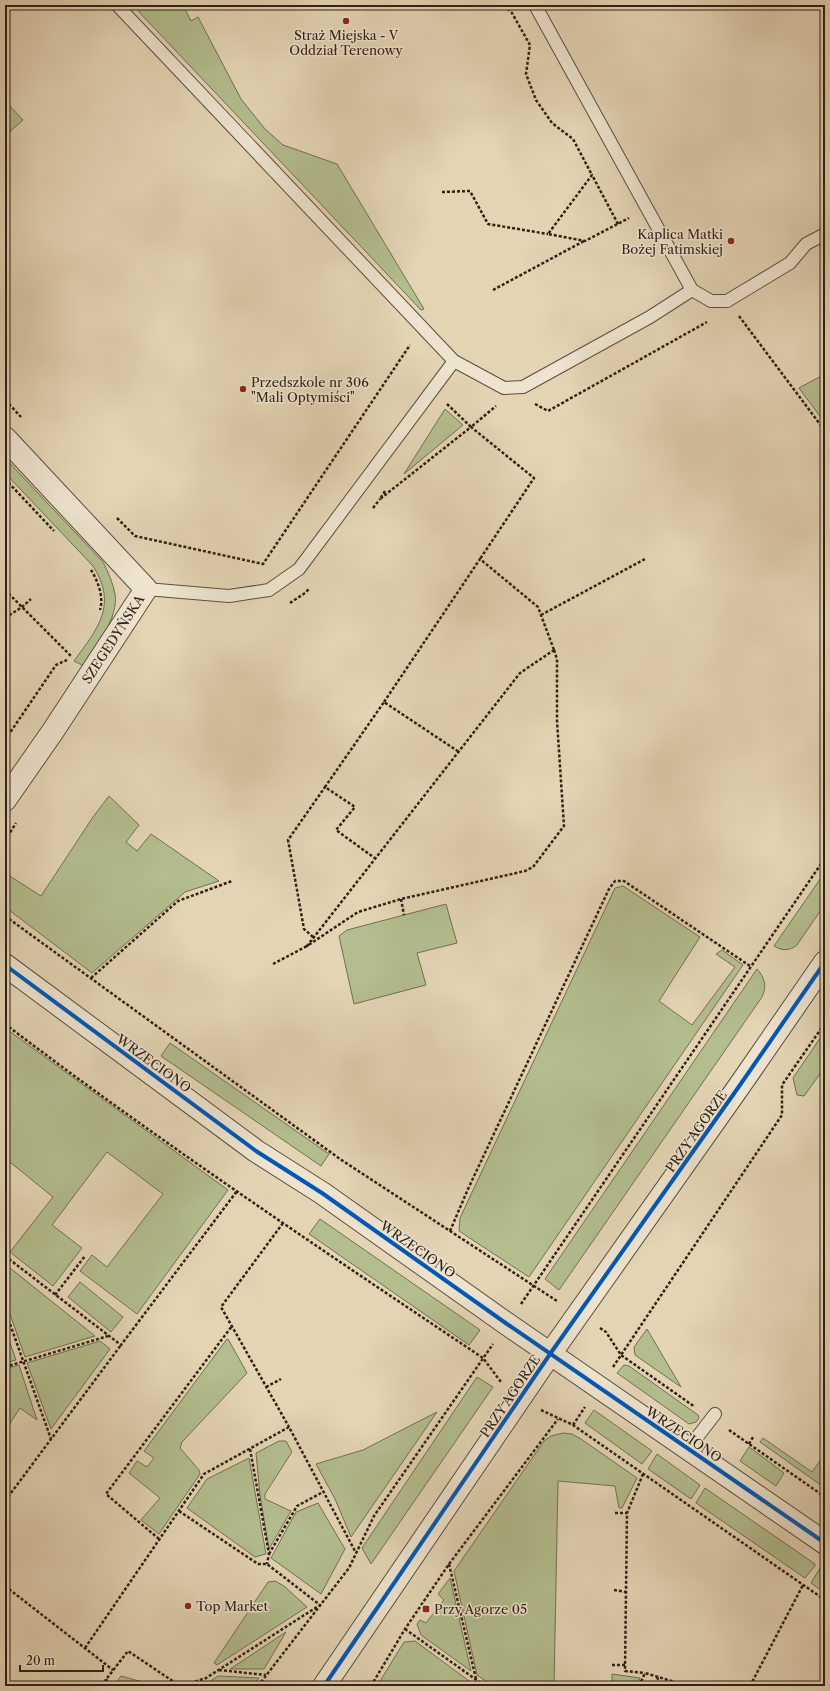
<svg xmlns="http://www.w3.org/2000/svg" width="830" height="1691" font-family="'Libre Caslon Text',serif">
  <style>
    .green { fill: #b3bd8e; stroke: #726f52 }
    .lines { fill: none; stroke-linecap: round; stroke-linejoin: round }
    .service-casing { stroke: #5d4e3e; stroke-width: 14 }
    .minor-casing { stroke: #5d4e3e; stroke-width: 24 }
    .tertiary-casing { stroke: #5d4e3e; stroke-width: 24 }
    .path { stroke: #302116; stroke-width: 2.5; stroke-dasharray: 3 2; stroke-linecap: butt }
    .service { stroke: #ede3ce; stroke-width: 12 }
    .minor { stroke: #ede3ce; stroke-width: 22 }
    .tertiary { stroke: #ede3ce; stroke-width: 22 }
    .cycleway-casing { stroke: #ede3ce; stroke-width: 6 }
    .cycleway { stroke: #0057b8; stroke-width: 4 }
    .poi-dot { fill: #8f2418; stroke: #ede3ce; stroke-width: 1.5 }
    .labels { text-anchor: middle; stroke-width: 3; stroke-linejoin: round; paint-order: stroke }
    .poi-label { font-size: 13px; fill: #302116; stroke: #ede3ce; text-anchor: start }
    .street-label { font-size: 13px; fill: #302116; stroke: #ede3ce }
  </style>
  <rect width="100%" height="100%" fill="#e3d4b4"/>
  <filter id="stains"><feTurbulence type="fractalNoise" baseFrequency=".005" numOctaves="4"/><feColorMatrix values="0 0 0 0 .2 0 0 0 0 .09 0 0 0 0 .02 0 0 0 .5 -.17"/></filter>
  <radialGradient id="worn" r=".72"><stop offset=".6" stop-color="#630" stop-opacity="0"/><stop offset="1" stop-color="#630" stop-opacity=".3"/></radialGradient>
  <path class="green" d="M138 5H183L191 21 198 17 241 99 265 129 283 145 337 164 424 309 421 310 139 12Z
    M5 101 23 120 5 136Z
    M825 374V423L799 388Z
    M445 409 463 425 404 474Z
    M5 458 103 562C108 572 113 583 115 594 119 617 96 647 84 666L74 661C98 628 118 605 93 566L5 473Z
    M109 796 139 825 126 842 137 851 151 834 219 881 185 892 92 973 5 907V873L41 896 93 817Z
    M825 872V904L797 945C790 951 782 951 774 946Z
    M623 886 700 937 659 1001 692 1025 735 967 716 954 722 950 743 965 529 1277 459 1231 460 1218 615 888Z
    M446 904 457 943 417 953 426 985 354 1004 339 936 347 930Z
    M757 969C765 978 767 986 762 997L559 1290 545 1279Z
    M5 1028 228 1190 137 1314 80 1271 92 1255 107 1267 163 1194 107 1152 52 1225 82 1248 53 1286 10 1252 53 1197 5 1158Z
    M825 1031V1067L804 1096 797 1095 793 1078Z
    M170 1043 329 1154 321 1166 161 1056Z
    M320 1219 480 1330 469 1345 309 1234Z
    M5 1264 95 1336 25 1357 5 1300Z
    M80 1282 123 1317 111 1332 68 1297Z
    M5 1329 16 1360 5 1363Z
    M647 1329 681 1387 635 1355 634 1347Z
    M227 1339H228L247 1373 182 1442 180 1448 199 1470 200 1474 159 1534 141 1520 160 1498 129 1473 137 1461 147 1467 154 1458 144 1451Z
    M100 1341 110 1349 51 1429 27 1363Z
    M19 1365 37 1420 20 1408 5 1431V1369Z
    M624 1365 629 1366 698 1415 699 1418 696 1422 689 1424 617 1373Z
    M477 1377 493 1387 371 1564 362 1548Z
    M594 1410 652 1451 642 1464 585 1423Z
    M437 1412 351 1537 335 1499 316 1464 363 1450Z
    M563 1433 572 1434 581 1439 637 1478 622 1508H619L615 1486 558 1481 554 1686H493L477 1675 454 1571 544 1441 551 1436Z
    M763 1438 812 1472 820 1461 825 1464V1488L760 1442Z
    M279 1441H286L292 1452 265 1494V1499L291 1511 269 1549 260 1495 256 1453Z
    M749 1447 784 1473 776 1486 740 1461Z
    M657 1454 700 1485 691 1499 648 1469Z
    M249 1458 266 1554 255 1557 187 1508 207 1479Z
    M705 1488 815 1564V1566L805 1578 696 1503Z
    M318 1503 345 1549 321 1594 271 1558 296 1512Z
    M820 1568 825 1572V1593L811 1583Z
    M450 1578 471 1671 421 1635 417 1624 420 1620 426 1623 444 1600 438 1594Z
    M275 1581 284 1586 307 1607 217 1665 214 1663 268 1582Z
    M286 1632 264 1669H230Z
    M415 1641 476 1686H377L404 1642Z
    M612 1674 640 1678 636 1686H612Z
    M121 1676 157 1686H114Z
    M218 1676 259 1678 252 1686H211L209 1682Z"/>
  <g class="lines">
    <defs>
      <path id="service" d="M117 5 454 361
        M535 5 692 290
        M146 589 229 596 269 590 299 569 454 361 504 388 523 387 650 317 692 290 711 301H727L790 263 806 244 825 234
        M688 1449 715 1414"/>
      <path id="minor" d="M5 438 146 589 53 731 5 800
        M5 965 256 1151 322 1193 507 1324 825 1543"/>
      <path id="tertiary" d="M324 1686 550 1354 740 1085 825 962"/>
    </defs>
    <use href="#service" class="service-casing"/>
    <use href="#minor" class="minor-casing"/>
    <use href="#tertiary" class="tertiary-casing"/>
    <path class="path" d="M504 5 512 13 530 45 526 74 536 100 552 123 573 139 592 175
      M442 192 470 191 488 224 548 234
      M618 224 592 175 548 234 585 241 629 218
      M493 290 584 241
      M739 316 825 431
      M5 399 8 403
      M447 404 471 427 496 406
      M535 404 548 411 707 322
      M5 405 8 403 21 417
      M5 479 54 531
      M385 491 380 499 471 427 534 478 480 559
      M373 508 380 499
      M117 518 135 536 263 564 410 345
      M91 570C98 581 104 597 100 610
      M5 590 71 656
      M290 603 305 593 309 589
      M541 615 645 559
      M5 618 22 607 31 599
      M554 650 557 659V721L564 826 533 867 525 871 401 899 358 912 307 946 520 673Z
      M384 702 480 559 538 607 554 650
      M5 740 56 665 67 660
      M5 841 16 823
      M376 859 336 830 355 807 325 787 384 702 459 752
      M401 899 404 915
      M5 916 340 1159 557 1301
      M313 937 304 929 288 840 325 787
      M273 964 307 946
      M91 978 178 901 232 881
      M5 1024C160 1142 322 1250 483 1358L501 1382
      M283 1223 221 1307 289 1427
      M450 1231 468 1189 609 889 615 881H624L750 966
      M5 1256 121 1345 237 1191
      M55 1295 85 1256
      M521 1304 825 858
      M5 1310 51 1439
      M600 1328 606 1332 621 1355 695 1407
      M5 1367 108 1336
      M613 1367 782 1115V1085L825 1023
      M266 1387 281 1379
      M541 1410 573 1425 825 1600
      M573 1425 585 1407
      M729 1430 825 1497
      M749 1444 753 1437
      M250 1449 269 1554 267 1564
      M643 1474 627 1513 625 1671 645 1673
      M5 1501 121 1345
      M179 1511 258 1564H267L320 1605 206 1678 181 1686
      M615 1513H627
      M159 1539 106 1494 232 1326
      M269 1554 297 1506 323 1492
      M449 1564 476 1679
      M5 1586 113 1670
      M614 1590 626 1592
      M405 1629 485 1686
      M85 1648 204 1474 289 1427 356 1553
      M612 1665H625
      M219 1670 266 1675
      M657 1677 661 1686
      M106 1679 109 1686
      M101 1686 128 1651 180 1686
      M258 1686 349 1568 374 1516 493 1344
      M371 1686 405 1629 449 1564 558 1419
      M639 1686 645 1673 688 1686
      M750 1686 803 1585"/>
    <use href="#service" class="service"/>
    <use href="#minor" class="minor"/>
    <use href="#tertiary" class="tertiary"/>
    <defs>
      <path id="cycleway" d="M5 965 256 1151 322 1193 507 1324 825 1543
        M324 1686 550 1354 740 1085 825 962"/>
    </defs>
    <use href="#cycleway" class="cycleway-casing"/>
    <use href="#cycleway" class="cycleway"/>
  </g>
  <g class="poi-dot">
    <circle cx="346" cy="21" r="4"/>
    <circle cx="731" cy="241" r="4"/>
    <circle cx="243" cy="389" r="4"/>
    <circle cx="188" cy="1606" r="4"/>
    <rect x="422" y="1605" width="8" height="8" rx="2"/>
  </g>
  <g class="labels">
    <g class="poi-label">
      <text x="346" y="40" text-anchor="middle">Straż Miejska - V<tspan x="346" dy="15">Oddział Terenowy</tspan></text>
      <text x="723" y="239" text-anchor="end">Kaplica Matki<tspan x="723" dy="15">Bożej Fatimskiej</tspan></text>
      <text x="251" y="387">Przedszkole nr 306<tspan x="251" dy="15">"Mali Optymiści"</tspan></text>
      <text x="196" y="1611">Top Market</text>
      <text x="434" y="1614">Przy Agorze 05</text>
    </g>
    <g class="street-label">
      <text transform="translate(113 639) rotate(-57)" y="5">SZEGEDYŃSKA</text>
      <text transform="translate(154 1063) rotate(36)" y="5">WRZECIONO</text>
      <text transform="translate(696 1131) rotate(-55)" y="5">PRZY AGORZE</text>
      <text transform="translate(418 1249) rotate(35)" y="5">WRZECIONO</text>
      <text transform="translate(510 1396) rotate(-56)" y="5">PRZY AGORZE</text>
      <text transform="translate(684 1434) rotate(34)" y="5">WRZECIONO</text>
    </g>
  </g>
  <rect width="830" height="1691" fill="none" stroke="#e3d4b4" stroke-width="20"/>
  <rect x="6" y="6" width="818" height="1679" fill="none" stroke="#302116" stroke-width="2"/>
  <rect x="10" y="10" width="810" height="1671" fill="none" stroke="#302116"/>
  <path d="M20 1665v6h83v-6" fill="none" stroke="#302116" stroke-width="2"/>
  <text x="26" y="1665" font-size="12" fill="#302116" stroke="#ede3ce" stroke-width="3" paint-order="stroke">20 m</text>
  <rect width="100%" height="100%" filter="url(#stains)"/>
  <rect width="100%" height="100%" fill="url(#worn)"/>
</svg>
